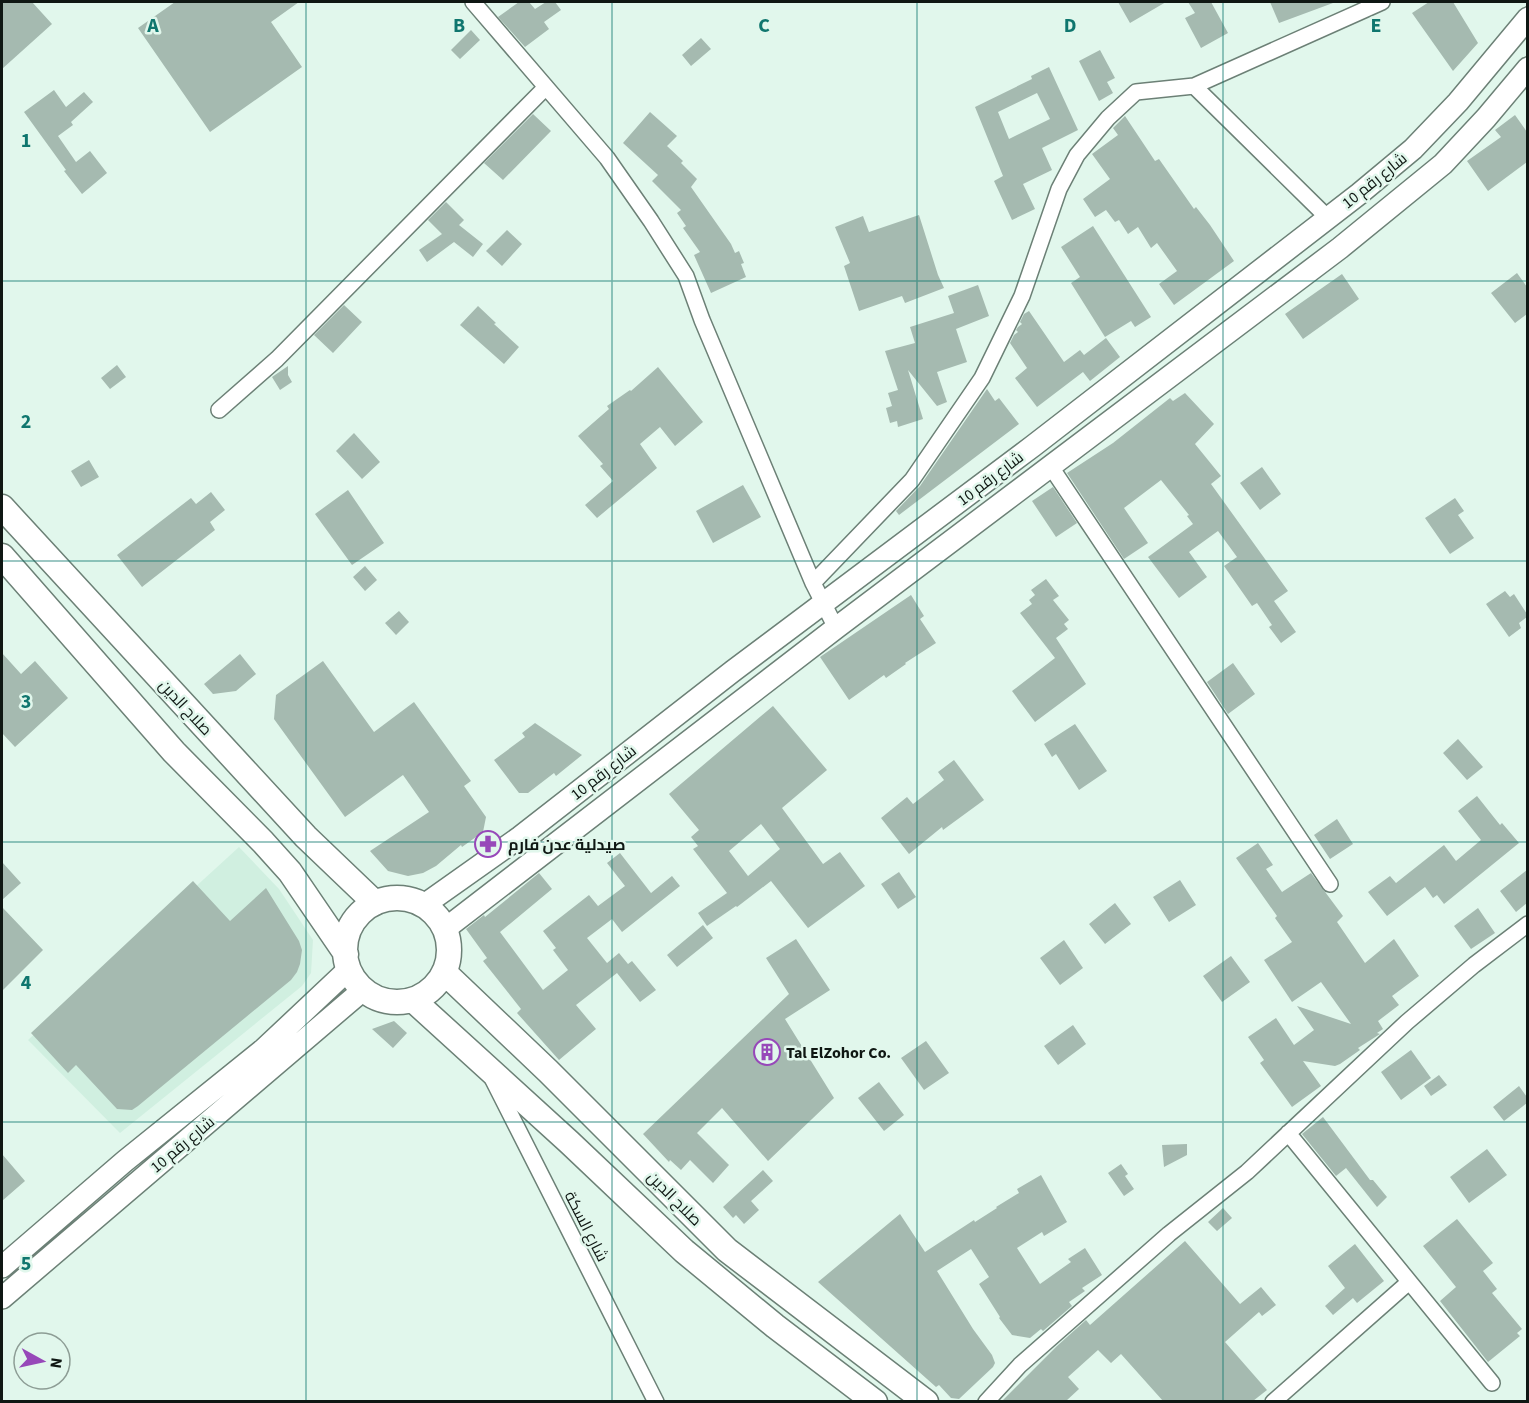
<svg xmlns="http://www.w3.org/2000/svg" width="1529" height="1403" font-family="'Source Sans 3',Cairo,sans-serif">
  <style>
    .built { fill: #d0efe0 }
    .building { fill: #a5bab0; fill-rule: evenodd }
    .lines { fill: none; stroke-linecap: round; stroke-linejoin: round }
    .minor-casing { stroke: #6c8076; stroke-width: 18 }
    .secondary-casing { stroke: #6c8076; stroke-width: 24 }
    .trunk-casing { stroke: #6c8076; stroke-width: 27 }
    .minor { stroke: #fff; stroke-width: 15 }
    .secondary { stroke: #fff; stroke-width: 21 }
    .trunk { stroke: #fff; stroke-width: 24 }
    .grid { fill: none; stroke: #0f766e; stroke-width: 1.5; stroke-opacity: 0.55 }
    .labels { text-anchor: middle; stroke-width: 5; stroke-linejoin: round; paint-order: stroke }
    .street-label { font-size: 16px; fill: #0f1713; stroke: #e1f7ec }
    .poi-label { font-size: 16px; font-weight: bold; fill: #0f1713; stroke: #e1f7ec; text-anchor: start }
    .grid-label { font-size: 20px; text-anchor: middle; font-weight: bold; fill: #0f766e; stroke: #e1f7ec; stroke-width: 5; stroke-linejoin: round; paint-order: stroke }
  </style>
  <rect width="100%" height="100%" fill="#e1f7ec"/>
  <path class="built" d="M239 847 279 889 313 940 311 973 302 986 120 1133 28 1040Z"/>
  <path class="building" d="M2 2H32L52 24 2 69Z
    M175 2H299L271 22 302 67 210 132 138 28Z
    M519 2H529L535 9 546 2H555L561 10 544 22 549 29 525 47 498 17Z
    M1118 2H1166L1130 23Z
    M1188 2H1211L1228 33 1201 48 1185 18 1195 13Z
    M1270 2H1333V3L1279 23Z
    M1429 2H1453L1478 43 1453 71 1412 13Z
    M471 30 480 40 460 59 451 50Z
    M701 38 711 49 691 66 682 55Z
    M1100 50 1115 78 1107 82 1113 93 1099 101 1079 61Z
    M1049 67 1078 130 1042 148 1052 170 1023 184 1035 209 1012 220 994 181 1003 176 975 107 1032 79 1031 76ZM1037 93 1050 119 1009 139 998 112Z
    M54 90 66 107 84 92 93 102 71 122 73 125 58 136 76 162 90 151 107 173 82 194 64 171 66 170 24 112Z
    M650 112 677 136 667 146 683 161 681 163 697 179 691 187 731 244 735 253 739 251 744 263 741 264 746 277 711 293 694 255 700 252 683 228 686 226 677 213 681 210 652 181 658 175 623 143Z
    M533 114 551 131 503 180 484 163Z
    M1515 115 1527 132V162L1488 191 1467 161 1501 137 1495 130Z
    M1125 116 1155 161 1159 159 1194 209 1196 207 1210 225 1234 261 1174 305 1159 284 1177 271 1157 243 1151 248 1138 227 1128 234 1119 220 1115 222 1106 210 1095 217 1083 199 1110 179 1092 154 1118 135 1113 128Z
    M446 202 464 220 459 225 483 244 473 257 454 242 427 262 419 250 442 234 428 220Z
    M919 215 938 275 944 288 905 303 902 296 859 311 844 266 850 263 835 227 863 216 869 232Z
    M1093 226 1151 317 1135 327 1131 321 1105 337 1071 283 1080 277 1061 247Z
    M507 230 522 244 502 266 486 251Z
    M1517 273 1527 287V314L1515 323 1491 293Z
    M1342 274 1359 299 1303 339 1285 314Z
    M978 285 989 316 956 329 967 362 937 372 947 402 937 406 908 370 923 419 898 427 897 421 890 423 886 408 892 406 888 393 898 390 885 351 915 343 910 327 954 313 948 296Z
    M344 305 362 322 333 353 314 335Z
    M478 306 496 323 494 324 519 347 504 364 460 325Z
    M1029 311 1064 362 1080 350 1084 355 1106 338 1120 357 1090 381 1083 372 1037 407 1015 378 1027 368 1010 343 1014 335 1018 332 1016 330 1018 327 1022 324 1020 322 1024 314Z
    M117 365 126 377 110 389 101 378Z
    M288 366V375L292 382 280 390 272 377Z
    M658 367 703 422 675 446 660 427 640 444 657 468 597 518 585 505 613 481 600 466 603 464 578 436 609 409 607 406 630 390 631 391Z
    M987 389 995 401 999 398 1019 424 899 515 896 511 920 486Z
    M1185 393 1214 424 1195 444 1221 476 1211 484 1288 591 1274 601 1296 632 1281 643 1269 627 1272 625 1257 603 1252 606 1224 566 1237 557 1218 531 1189 552 1207 577 1179 598 1148 557 1193 524 1187 516 1189 515 1161 480 1124 508 1148 543 1124 559 1067 473 1113 443 1170 398 1173 401Z
    M354 433 380 462 362 479 336 451Z
    M89 460 99 477 81 487 71 471Z
    M1262 467 1281 494 1260 510 1240 483Z
    M743 485 761 517 713 543 696 511Z
    M1053 487 1077 523 1056 537 1032 501Z
    M348 490 384 543 352 565 315 514Z
    M211 492 225 510 210 522 215 530 142 587 117 555 191 498 196 504Z
    M1455 498 1464 511 1458 515 1474 538 1450 554 1425 518Z
    M365 566 377 580 365 591 353 577Z
    M1046 579 1059 596 1053 600 1069 620 1064 624 1068 629 1056 638 1086 684 1035 722 1012 691 1055 658 1020 613 1032 604 1029 600 1035 595 1031 590Z
    M1505 591 1510 597 1514 594 1527 614V617L1519 623 1521 628 1509 637 1486 604Z
    M911 595 924 616 920 619 936 643 905 663 906 664 886 678 884 675 849 700 820 657Z
    M399 611 409 622 396 635 385 623Z
    M2 653 21 674 35 661 68 698 15 747 2 733Z
    M240 654 256 674 236 691 213 694 204 684Z
    M323 661 374 732 414 702 471 781 464 786 486 817 483 832 462 847 461 845 436 866 423 873 408 876 388 871 370 851 429 812 403 775 345 817 274 719 276 695Z
    M1233 663 1255 694 1228 714 1207 682Z
    M773 706 827 770 782 808 823 864 840 852 865 886 808 928 771 881 737 907 736 906 707 926 698 913 727 893 693 849 698 846 691 837 699 830 669 794ZM761 824 780 849 748 876 729 851Z
    M535 723 582 755 556 776 554 773 528 793H519L494 760 525 737 522 733Z
    M1075 724 1107 771 1079 790 1056 754 1052 757 1044 744Z
    M1458 739 1483 767 1467 780 1443 753Z
    M954 760 984 800 943 830 942 827 909 854 881 818 907 797 913 804 944 780 938 772Z
    M1477 796 1500 825 1502 823 1519 843 1444 904 1437 895 1433 898 1425 887 1387 916 1368 892 1390 876 1396 883 1444 845 1456 861 1481 840 1458 811Z
    M1337 819 1353 844 1330 859 1314 835Z
    M1258 843 1273 865 1266 869 1282 892 1311 873 1343 916 1337 922 1365 963 1394 939 1419 976 1392 996 1399 1005 1378 1021 1383 1029 1377 1033 1380 1034 1358 1048 1360 1050 1340 1064 1335 1066 1303 1061 1321 1086 1292 1107 1260 1063 1264 1060 1248 1037 1276 1018 1294 1045 1314 1030 1297 1006 1351 1024 1321 982 1292 1002 1264 960 1292 942 1275 918 1277 916 1236 858Z
    M620 853 651 893 672 876 680 886 622 932 612 919 587 938 607 963 619 953 628 964 632 961 656 990 640 1002 617 973 576 1005 596 1029 559 1060 517 1013 521 1009 483 961 487 958 466 929 484 915 485 917 539 873 552 889 500 932 543 990 568 970 553 950 556 948 543 931 589 895 598 906 625 886 607 863Z
    M2 862 21 883 2 900Z
    M1527 870V903L1516 912 1500 891Z
    M899 872 916 897 898 909 881 884Z
    M1180 880 1196 905 1169 922 1153 897Z
    M193 881 230 921 266 888 299 941 302 950 300 964 297 972 291 980 138 1106 132 1110 117 1109 76 1065 68 1073 31 1033Z
    M1115 903 1131 924 1105 944 1089 924Z
    M2 907 43 950 2 991Z
    M1478 908 1495 933 1471 949 1454 926Z
    M703 925 713 938 677 967 667 955Z
    M796 939 830 990 785 1019 834 1098 768 1161 722 1108 697 1133 729 1165 713 1183 690 1160 681 1170 670 1160 669 1162 643 1134 789 994 766 958Z
    M1064 940 1083 968 1060 985 1040 958Z
    M1231 956 1250 982 1222 1002 1203 976Z
    M394 1021 407 1033 393 1048 372 1029Z
    M1073 1025 1086 1044 1058 1065 1044 1046Z
    M926 1041 949 1073 924 1090 901 1058Z
    M1411 1050 1431 1078 1401 1100 1381 1072Z
    M1439 1075 1447 1085 1431 1096 1424 1086Z
    M879 1082 904 1115 884 1131 858 1098Z
    M1519 1086 1527 1097V1103L1504 1121 1493 1107Z
    M1323 1117 1370 1180H1373L1387 1197 1377 1207 1346 1168 1336 1176 1302 1134Z
    M1187 1144V1155L1164 1167 1162 1145Z
    M1487 1149 1507 1175 1469 1203 1450 1177Z
    M2 1154 25 1181 2 1201Z
    M1121 1164 1128 1174 1125 1176 1134 1189 1124 1196 1108 1173Z
    M763 1170 773 1181 751 1201 759 1210 744 1224 736 1215 733 1218 723 1207Z
    M1041 1175 1067 1222 1044 1236 1042 1232 1017 1248 1040 1284 1071 1262 1068 1259 1085 1248 1102 1275 1082 1288 1085 1291 1069 1302 1072 1306 1043 1331 1041 1329 1030 1338 1012 1335 999 1318 1000 1317 979 1284 989 1277 971 1249 937 1271 973 1329 992 1355 995 1363 993 1367 959 1399 951 1398 939 1385 936 1387 818 1282 900 1214 925 1252 974 1220 975 1222 997 1208 996 1207 1019 1193 1017 1189Z
    M1223 1208 1232 1218 1217 1231 1208 1222Z
    M1457 1219 1493 1263 1483 1271 1497 1289 1492 1293 1522 1329 1517 1333 1520 1336 1488 1362 1440 1301 1456 1287 1423 1246Z
    M1185 1241 1240 1304 1261 1287 1276 1305 1262 1316 1259 1312 1225 1342 1267 1390 1253 1401H1163L1121 1354 1111 1363 1098 1350 1068 1377 1079 1389 1066 1401H1002L1057 1346 1086 1320 1090 1325Z
    M1355 1244 1384 1281 1357 1303 1353 1298 1333 1315 1325 1306 1345 1288 1328 1266Z"/>
  <g class="lines">
    <defs>
      <path id="minor" d="M473 2 607 158 651 221 686 276 702 320 813 583 836 628
        M1194 86 1328 218
        M219 410 277 359 546 87
        M1051 467 1330 884
        M813 583 912 480 982 378 1022 296 1059 189 1077 155 1108 118 1136 92 1194 86 1382 2
        M493 1080 656 1402
        M1288 1133 1492 1383
        M986 1402 1020 1365 1169 1234 1247 1172 1407 1022 1474 965 1528 924
        M1273 1402 1409 1282"/>
      <path id="secondary" d="M424 905 520 837 733 671 1033 446 1359 194 1413 149 1458 102 1528 18
        M445 929 836 628 1340 248 1443 164 1486 118 1528 68
        M2 1267 125 1161 264 1049 349 969
        M2 1298 363 990"/>
      <path id="trunk" d="M2 507 306 837 375 903
        M2 556 174 752 263 842 290 872 346 954
        M345 950a52 52 0 1 1 104 0a52 52 0 1 1-104 0Z
        M444 972 548 1071 727 1250 926 1402
        M413 1000 569 1142 684 1251 775 1326 875 1402"/>
    </defs>
    <use href="#minor" class="minor-casing"/>
    <use href="#secondary" class="secondary-casing"/>
    <use href="#trunk" class="trunk-casing"/>
    <use href="#minor" class="minor"/>
    <use href="#secondary" class="secondary"/>
    <use href="#trunk" class="trunk"/>
  </g>
  <path class="grid" d="M306 2V1402M612 2V1402M917 2V1402M1223 2V1402M2 281H1528M2 561H1528M2 842H1528M2 1122H1528"/>
  <defs>
    <symbol id="pharmacy-ring" viewBox="-11 -11 22 22"><circle r="9.5" fill="#e1f7ec" stroke="#9748b9" stroke-width="1.5"/><path d="M-2-6h4v4h4v4h-4v4h-4v-4h-4v-4h4Z" fill="#9748b9"/></symbol>
    <symbol id="building-ring" viewBox="-11 -11 22 22"><circle r="9.5" fill="#e1f7ec" stroke="#9748b9" stroke-width="1.5"/><path d="M-4-6H4V6H1V3H-1V6H-4ZM-2.5-4.3h1.7v1.8h-1.7ZM.8-4.3h1.7v1.8H.8ZM-2.5-1h1.7V.8h-1.7ZM.8-1h1.7V.8H.8Z" fill="#9748b9"/></symbol>
  </defs>
  <g fill-rule="evenodd">
    <use href="#pharmacy-ring" x="473" y="829" width="30" height="30"/>
    <use href="#building-ring" x="752" y="1037" width="30" height="30"/>
  </g>
  <g class="labels">
    <g class="street-label">
      <text transform="translate(1374 180) rotate(-39)" y="6">شارع رقم 10</text>
      <text transform="translate(990 478) rotate(-37)" y="6">شارع رقم 10</text>
      <text transform="translate(186 707) rotate(47)" y="6">صلاح الدين</text>
      <text transform="translate(603 772) rotate(-38)" y="6">شارع رقم 10</text>
      <text transform="translate(182 1144) rotate(-40)" y="6">شارع رقم 10</text>
      <text transform="translate(675 1198) rotate(45)" y="6">صلاح الدين</text>
      <text transform="translate(587 1226) rotate(63)" y="6">شارع السكة</text>
    </g>
    <g class="poi-label">
      <text x="508" y="850">صيدلية عدن فارم</text>
      <text x="786" y="1058">Tal ElZohor Co.</text>
    </g>
  </g>
  <g class="grid-label">
    <text x="153" y="32">A</text>
    <text x="459" y="32">B</text>
    <text x="764" y="32">C</text>
    <text x="1070" y="32">D</text>
    <text x="1376" y="32">E</text>
    <text x="26" y="147">1</text>
    <text x="26" y="428">2</text>
    <text x="26" y="708">3</text>
    <text x="26" y="989">4</text>
    <text x="26" y="1270">5</text>
  </g>
  <rect width="1529" height="1403" fill="none" stroke="#0f1713" stroke-width="6"/>
  <g transform="translate(42 1361) rotate(98)"><circle r="28" fill="#e1f7ec" stroke="#8d9d95" stroke-width="1.5"/>
  <path d="M0-4.5L10 22L0 15L-10 22Z" fill="#9748b9"/>
  <text y="-9" font-size="16" font-weight="bold" text-anchor="middle" fill="#0f1713">N</text>
  </g>
</svg>
